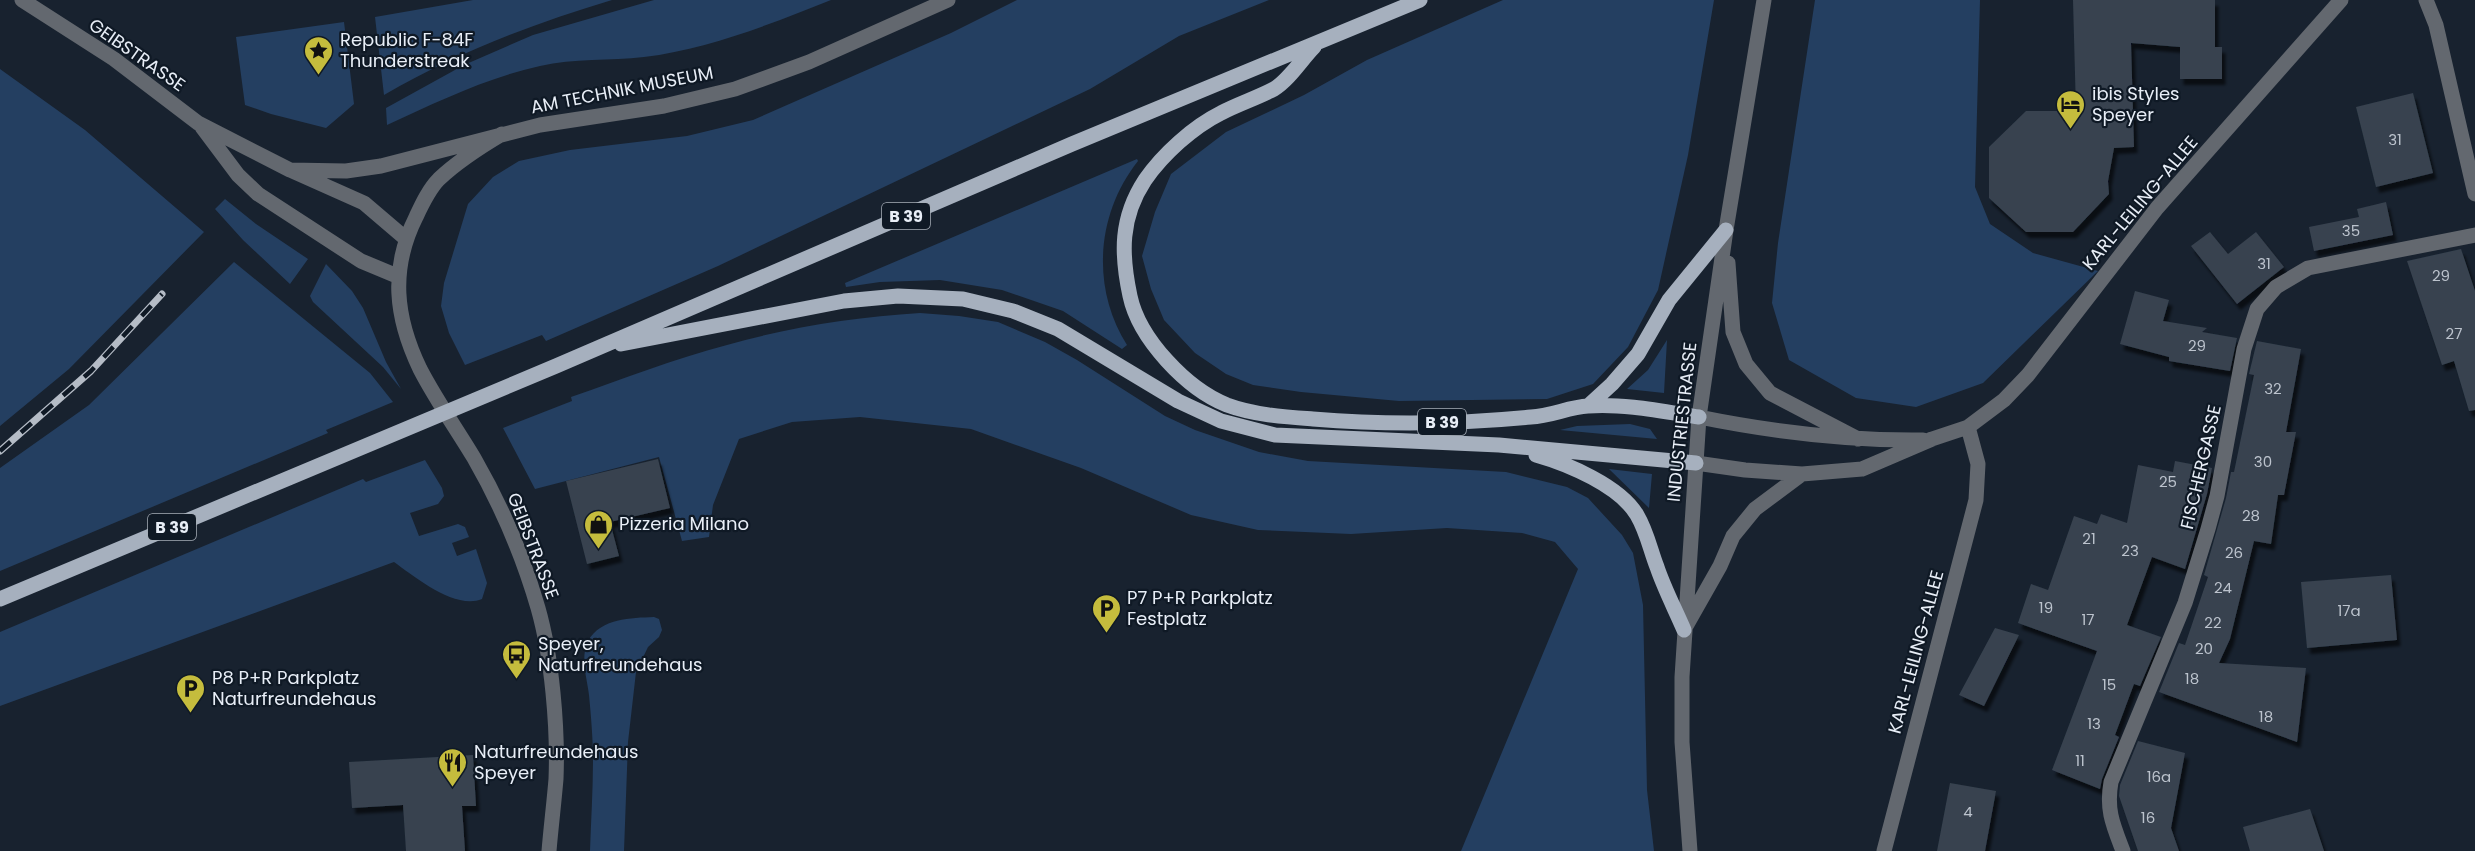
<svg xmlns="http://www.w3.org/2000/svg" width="2475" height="851" font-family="Poppins,sans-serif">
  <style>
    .green { fill: #243f61 }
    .building { fill: #37424f; filter: url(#shadow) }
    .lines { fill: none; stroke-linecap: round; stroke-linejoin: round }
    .minor { stroke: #63686f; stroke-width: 15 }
    .major { stroke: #a6b0be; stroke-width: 15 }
    .rail-casing { stroke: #b5bcc6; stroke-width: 7 }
    .rail { stroke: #0f1925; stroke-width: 4.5; stroke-dasharray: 14; stroke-linecap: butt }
    .labels { text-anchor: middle; stroke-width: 4.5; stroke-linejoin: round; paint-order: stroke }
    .number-label { font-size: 15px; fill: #bcc3cd }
    .shield { fill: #0f1925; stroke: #a7aeb8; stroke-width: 1.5 }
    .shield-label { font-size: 16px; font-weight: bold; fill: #e8eef7 }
    .poi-label { font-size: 18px; fill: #e8eef7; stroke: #0f1925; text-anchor: start }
    .street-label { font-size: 18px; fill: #e8eef7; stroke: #0f1925 }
  </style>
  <defs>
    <filter id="shadow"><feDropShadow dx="3.5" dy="6" stdDeviation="1.5" flood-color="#0009"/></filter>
  </defs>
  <rect width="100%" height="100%" fill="#18222f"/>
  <path class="green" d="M473 0H612C532 24 456 53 384 95L375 17Z
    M654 0H831C771 24 708 49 644 57 610 61 574 58 540 66 486 78 437 102 387 125L386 108 464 65 533 35Z
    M1017 0H1269L1179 36 1090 89 718 266 546 341 542 335 465 365 449 333 441 306 444 283 468 204 493 177 519 161 570 150 687 136 753 120 951 33Z
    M1503 0H1714L1688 155 1658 290 1628 347 1593 384 1547 399 1399 401 1301 392 1253 385 1226 374 1195 353 1164 320 1151 289 1142 256 1155 212 1171 174 1226 132 1304 95 1367 60Z
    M1815 0H1980L1975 187 1990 224 2033 253 2098 271 1983 383 1916 407 1856 398 1789 360 1772 303 1778 243Z
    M344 22 354 104 326 128 271 114 245 105 236 37Z
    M0 69 85 130 204 232 69 369 0 426Z
    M1137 159 1138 161C1096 214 1091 288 1127 345L1122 349 1063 311 1002 290 940 280 880 282 846 287 845 283Z
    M225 199 256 224 308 259 290 284 243 240 215 209Z
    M234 262 370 373 393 402 326 430 328 433 0 571V468L89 405Z
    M326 264 352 291 363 308 386 362 401 389 383 367 313 302 310 296Z
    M920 313 959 316 998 322 1045 342 1077 360 1165 416 1195 430 1259 452 1308 461 1506 472 1567 487 1588 498 1622 535 1633 553 1643 605 1647 790 1654 851H1461L1578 569 1555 542 1522 533 1447 528 1351 534 1258 530 1191 515 1081 468 971 429 860 417 792 422 739 439 713 505 709 537 682 541 659 457 535 489 503 428 572 401 571 397C623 379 674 359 727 345 790 327 855 317 920 313Z
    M1667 340 1664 393 1627 389 1648 370Z
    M1630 424 1650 429 1657 439 1560 430 1577 426Z
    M425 460 442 488 444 496 438 504 410 513 419 536 458 524 465 527 469 537 452 543 457 556 476 549 487 583 482 599C455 610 415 577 394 562L0 706V632L363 479 366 482Z
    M1609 469 1652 474 1649 508Z
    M654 617 659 619 662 630 659 637 648 647 636 672 628 742 624 851H590C591 821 593 790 593 759 593 739 591 716 589 695 587 678 580 658 588 641 601 618 631 618 654 617Z"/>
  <path class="building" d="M2073 0H2215V47H2222V79H2180V47L2131 43 2134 147 2114 148 2108 181 2109 194 2073 232H2026L1989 198V147L2026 111H2076Z
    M2413 93 2433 173 2376 187 2356 107Z
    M2386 202 2393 235 2314 251 2309 227 2359 217 2357 209Z
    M2210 232 2228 254 2256 232 2284 267 2237 304 2191 246Z
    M2461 249 2475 291V410L2469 411 2454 361 2442 365 2407 261Z
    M2135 291 2169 300 2163 321 2207 328 2202 332 2237 338 2230 371 2169 361V357L2120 344Z
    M2257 341 2301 349 2286 432H2296L2284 495H2278L2271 544 2254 541 2230 639 2219 663 2306 668 2297 742 2159 692 2179 643 2185 645 2208 577 2204 575 2226 498 2231 472H2234L2254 375 2249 374Z
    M658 459 670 508 610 522 619 556 587 564 566 481Z
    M2175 461 2212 468 2207 494 2185 569 2152 557 2127 625 2161 637 2140 686 2134 684 2115 735 2119 737 2102 779 2100 789 2052 770 2097 651 2018 623 2031 584 2048 590 2074 516 2097 524 2101 514 2127 523 2138 465 2173 472Z
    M2391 575 2397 640 2307 648 2301 582Z
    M1995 628 2019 635 1984 706 1959 695Z
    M2138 741 2185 753 2171 828 2179 851H2138L2119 796 2120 785Z
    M473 755 476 806H462L465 851H406L403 805 352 808 349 762Z
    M1950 783 1996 791 1985 851H1937Z
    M2310 809 2324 851H2250L2243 827Z"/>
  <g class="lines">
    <path class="minor" d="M22 0 114 59 198 123 290 170 364 203 405 238
      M2426 0 2436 25 2475 194
      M202 127 238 175 258 194 361 261 397 276
      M502 134C480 147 458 161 439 179 429 189 422 204 416 217 390 269 395 317 420 369 436 400 456 428 474 458 501 505 523 556 538 608 552 657 558 728 556 779 554 803 551 827 549 851
      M290 170 346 171 381 166 540 125 664 106 735 89 809 62 948 0
      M1728 263 1733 332 1746 364 1770 393 1858 439
      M1699 417C1773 432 1848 441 1923 440
      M1696 463 1745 470 1802 474 1862 469 1932 439 1968 427 2004 400 2028 375 2157 208 2341 0
      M1686 626 1720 566 1733 536 1755 509 1802 474
      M1690 851 1682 742V677L1699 417 1726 230 1764 0
      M1884 851 1976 500 1978 464 1968 427
      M2123 851C2113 825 2106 810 2111 782L2185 603 2208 529 2217 496 2244 349 2257 309 2276 287 2308 268 2475 235"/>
    <path class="major" d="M1314 47C1302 59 1289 80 1274 89 1257 98 1238 104 1221 113 1193 127 1163 154 1145 180 1120 218 1121 254 1130 296 1139 339 1187 389 1227 405 1254 415 1285 417 1313 419 1386 425 1459 424 1531 417 1551 416 1569 407 1588 406 1622 403 1666 412 1699 417
      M621 344 844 301 898 296 963 299 1013 311 1058 329 1178 401 1221 421 1275 435 1499 445 1696 463
      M1588 406 1612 384 1638 354 1669 300 1726 230
      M1536 455C1568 464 1620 486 1637 515 1647 532 1650 549 1657 567 1664 588 1675 609 1684 630
      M0 599 556 366 1072 144 1420 0"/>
    <defs>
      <path id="rail" d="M0 451 91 371 162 294"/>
    </defs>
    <use href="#rail" class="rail-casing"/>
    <use href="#rail" class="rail"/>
  </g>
  <defs>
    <symbol id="sight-pin" viewBox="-11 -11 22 30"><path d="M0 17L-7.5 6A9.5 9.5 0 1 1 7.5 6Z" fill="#c5bc3d" stroke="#0f1925"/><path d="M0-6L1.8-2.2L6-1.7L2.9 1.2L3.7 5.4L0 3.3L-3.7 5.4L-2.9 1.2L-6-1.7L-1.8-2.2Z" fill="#111"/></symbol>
    <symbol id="hotel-pin" viewBox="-11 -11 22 30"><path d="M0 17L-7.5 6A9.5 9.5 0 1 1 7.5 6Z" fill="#c5bc3d" stroke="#0f1925"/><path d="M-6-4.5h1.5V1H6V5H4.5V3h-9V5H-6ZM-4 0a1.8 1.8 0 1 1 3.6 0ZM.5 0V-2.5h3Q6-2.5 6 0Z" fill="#111"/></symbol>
    <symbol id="shop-pin" viewBox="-11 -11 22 30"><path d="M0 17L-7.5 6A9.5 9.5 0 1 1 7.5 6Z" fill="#c5bc3d" stroke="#0f1925"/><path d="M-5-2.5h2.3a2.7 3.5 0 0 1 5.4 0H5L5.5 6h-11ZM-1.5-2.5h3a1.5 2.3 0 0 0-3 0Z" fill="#111"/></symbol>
    <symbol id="parking-pin" viewBox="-11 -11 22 30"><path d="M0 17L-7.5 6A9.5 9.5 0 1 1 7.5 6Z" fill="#c5bc3d" stroke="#0f1925"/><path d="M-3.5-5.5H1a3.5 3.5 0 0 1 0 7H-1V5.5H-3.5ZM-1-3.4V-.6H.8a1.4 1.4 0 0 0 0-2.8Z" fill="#111"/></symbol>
    <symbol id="bus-pin" viewBox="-11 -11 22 30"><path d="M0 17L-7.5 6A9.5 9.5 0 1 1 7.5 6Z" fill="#c5bc3d" stroke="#0f1925"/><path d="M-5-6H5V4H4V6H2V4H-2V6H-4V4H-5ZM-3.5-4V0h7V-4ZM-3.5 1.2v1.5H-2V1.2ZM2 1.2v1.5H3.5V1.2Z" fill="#111"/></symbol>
    <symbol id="restaurant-pin" viewBox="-11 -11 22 30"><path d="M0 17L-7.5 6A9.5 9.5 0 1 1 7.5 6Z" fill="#c5bc3d" stroke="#0f1925"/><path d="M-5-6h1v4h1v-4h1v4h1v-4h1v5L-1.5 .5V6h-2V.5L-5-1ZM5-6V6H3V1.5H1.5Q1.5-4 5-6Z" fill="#111"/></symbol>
  </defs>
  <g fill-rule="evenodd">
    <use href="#sight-pin" x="302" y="34" width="33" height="45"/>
    <use href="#hotel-pin" x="2054" y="88" width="33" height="45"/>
    <use href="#shop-pin" x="582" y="508" width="33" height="45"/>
    <use href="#parking-pin" x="1090" y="592" width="33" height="45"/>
    <use href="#bus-pin" x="500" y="638" width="33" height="45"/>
    <use href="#parking-pin" x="174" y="672" width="33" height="45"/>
    <use href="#restaurant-pin" x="436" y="746" width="33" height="45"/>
  </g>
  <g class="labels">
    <g class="number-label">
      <text x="2395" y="145">31</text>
      <text x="2351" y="236">35</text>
      <text x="2264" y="269">31</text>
      <text x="2441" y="281">29</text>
      <text x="2454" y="339">27</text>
      <text x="2197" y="351">29</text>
      <text x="2273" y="394">32</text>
      <text x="2263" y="467">30</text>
      <text x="2168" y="487">25</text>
      <text x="2251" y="521">28</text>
      <text x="2089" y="544">21</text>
      <text x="2130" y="556">23</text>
      <text x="2234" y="558">26</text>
      <text x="2223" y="593">24</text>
      <text x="2046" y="613">19</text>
      <text x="2349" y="616">17a</text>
      <text x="2088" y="625">17</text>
      <text x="2213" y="628">22</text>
      <text x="2204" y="654">20</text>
      <text x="2192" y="684">18</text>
      <text x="2109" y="690">15</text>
      <text x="2266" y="722">18</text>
      <text x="2094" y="729">13</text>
      <text x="2080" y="766">11</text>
      <text x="2159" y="782">16a</text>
      <text x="1968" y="817">4</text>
      <text x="2148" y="823">16</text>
    </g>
    <g class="shield">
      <rect x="882" y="203" width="48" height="26" rx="4.5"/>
      <rect x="1418" y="409" width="48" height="26" rx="4.5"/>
      <rect x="148" y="514" width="48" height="26" rx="4.5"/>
    </g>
    <g class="shield-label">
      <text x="906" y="222">B 39</text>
      <text x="1442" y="428">B 39</text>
      <text x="172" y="533">B 39</text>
    </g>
    <g class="poi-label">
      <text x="340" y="46">Republic F-84F<tspan x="340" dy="21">Thunderstreak</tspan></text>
      <text x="2092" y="100">ibis Styles<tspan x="2092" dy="21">Speyer</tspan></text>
      <text x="619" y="530">Pizzeria Milano</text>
      <text x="1127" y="604">P7 P+R Parkplatz<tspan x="1127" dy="21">Festplatz</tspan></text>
      <text x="538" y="650">Speyer,<tspan x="538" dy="21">Naturfreundehaus</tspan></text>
      <text x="212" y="684">P8 P+R Parkplatz<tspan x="212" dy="21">Naturfreundehaus</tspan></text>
      <text x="474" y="758">Naturfreundehaus<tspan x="474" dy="21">Speyer</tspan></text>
    </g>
    <g class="street-label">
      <text transform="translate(137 55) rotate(35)" y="6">GEIBSTRASSE</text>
      <text transform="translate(622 90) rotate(-11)" y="6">AM TECHNIK MUSEUM</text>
      <text transform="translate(2140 203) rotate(-50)" y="6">KARL-LEILING-ALLEE</text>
      <text transform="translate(1682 422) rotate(-84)" y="6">INDUSTRIESTRASSE</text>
      <text transform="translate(2201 467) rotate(-77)" y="6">FISCHERGASSE</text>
      <text transform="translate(533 546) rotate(69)" y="6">GEIBSTRASSE</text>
      <text transform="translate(1916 652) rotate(-75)" y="6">KARL-LEILING-ALLEE</text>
    </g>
  </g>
</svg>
